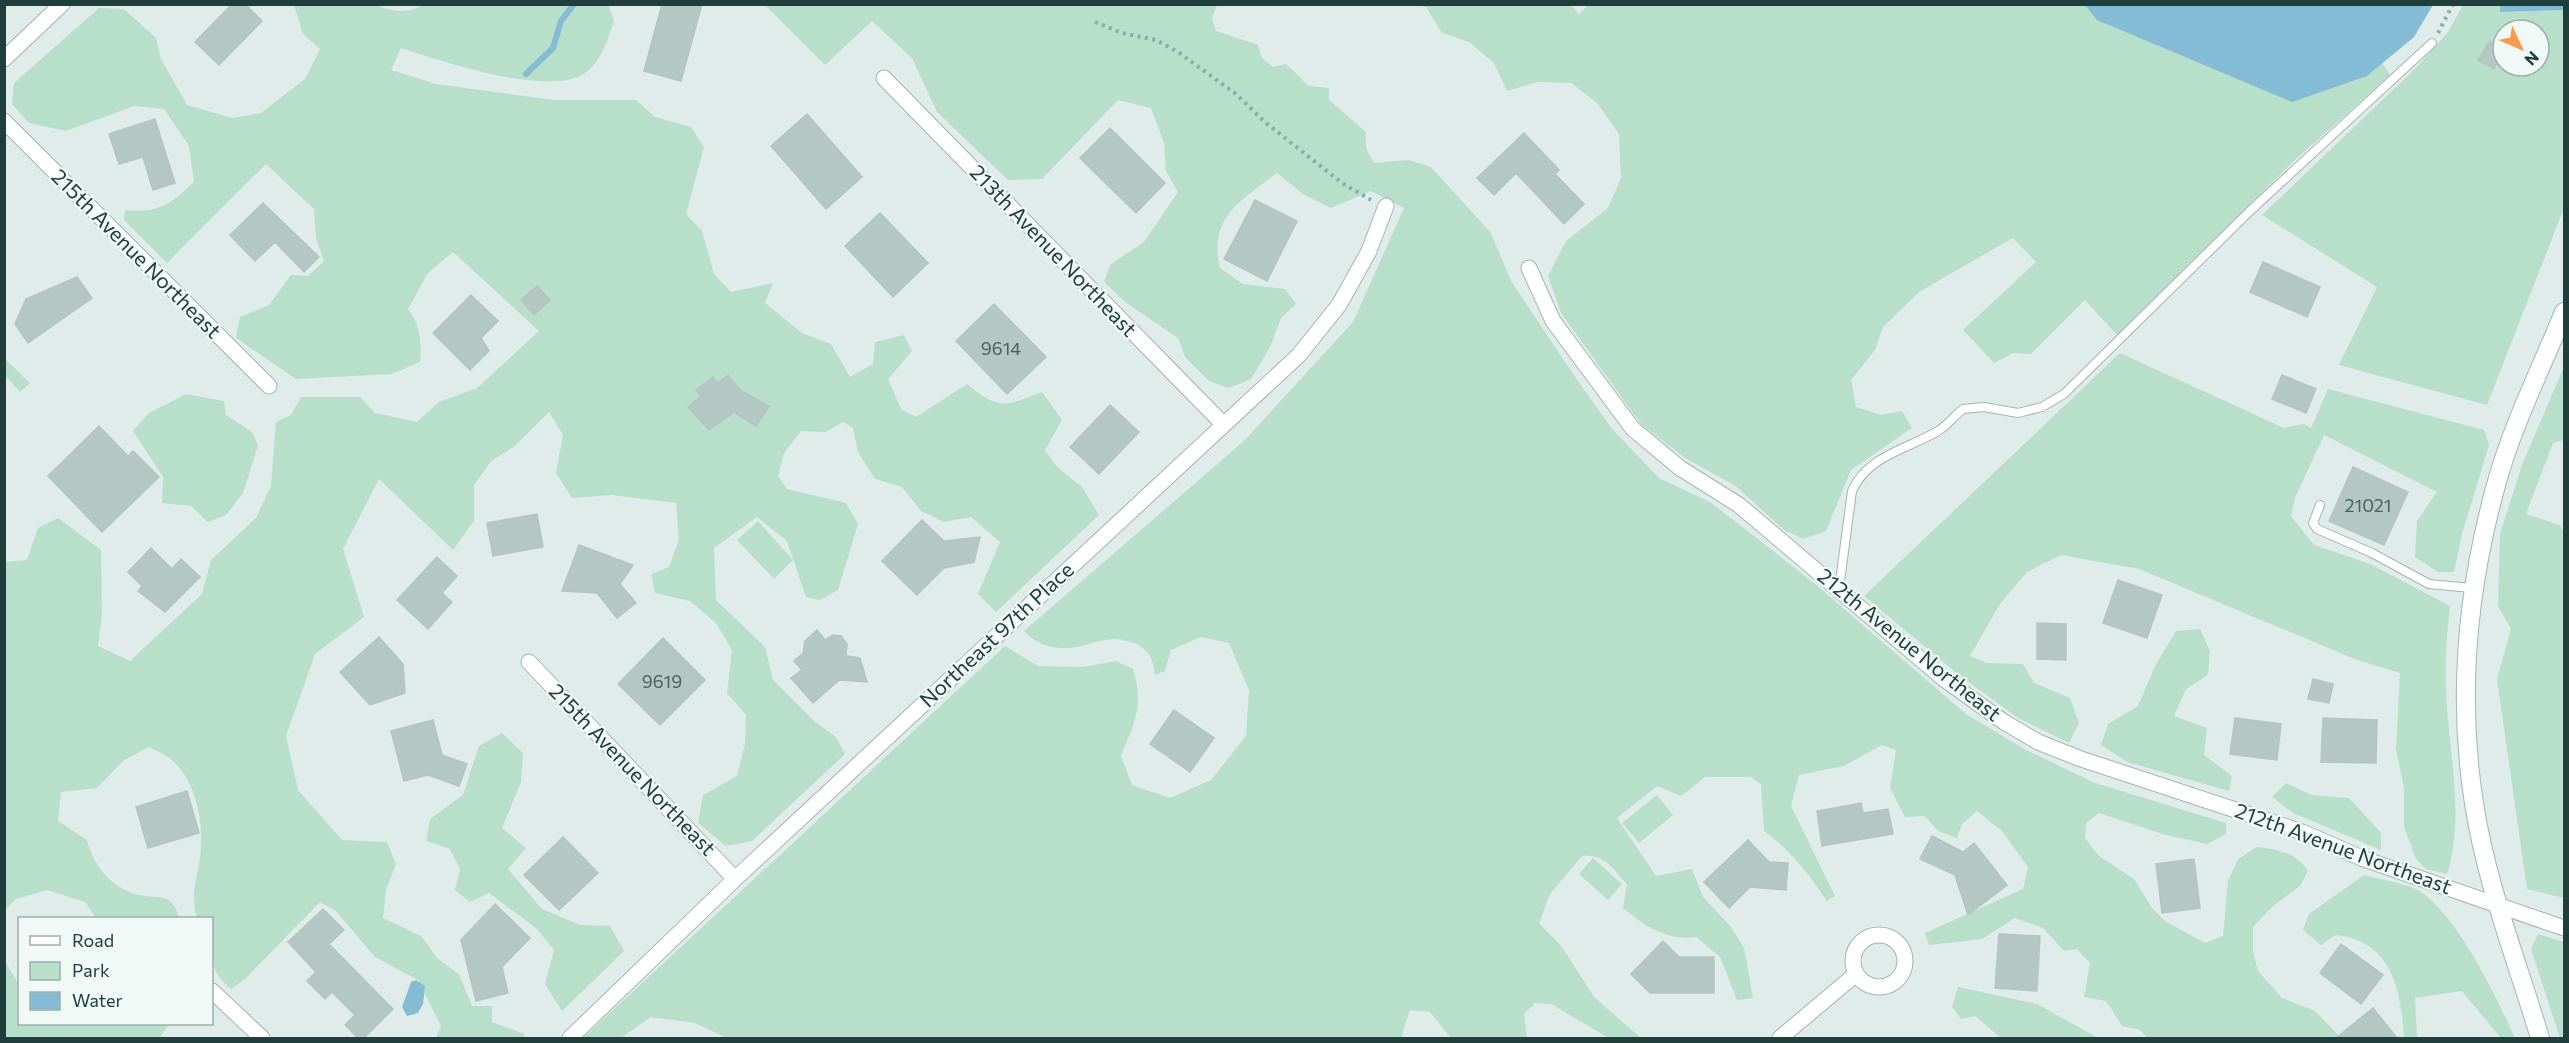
<svg xmlns="http://www.w3.org/2000/svg" width="2569" height="1043" font-family="Commissioner,sans-serif">
  <style>
    .green { fill: #b7dfc9; fill-rule: evenodd }
    .water { fill: #84bbd5 }
    .lines { fill: none; stroke-linecap: round; stroke-linejoin: round }
    .stream { stroke: #84bbd5; stroke-width: 6 }
    .building { fill: #b5c7c3; stroke: #b2c6c1; stroke-width: 1.5 }
    .service-casing { stroke: #a3b4b1; stroke-width: 10 }
    .minor-casing { stroke: #a3b4b1; stroke-width: 17 }
    .secondary-casing { stroke: #9eb9b4; stroke-width: 20 }
    .path { stroke: #7eb2ab; stroke-width: 4; stroke-dasharray: 3 4.5; stroke-linecap: butt }
    .service { stroke: #fff; stroke-width: 8 }
    .minor { stroke: #fff; stroke-width: 15 }
    .secondary { stroke: #fff; stroke-width: 18 }
    .labels { text-anchor: middle; stroke-width: 4.5; stroke-linejoin: round; paint-order: stroke }
    .number-label { font-size: 18px; fill: #45605d }
    .street-label { font-size: 21px; fill: #203e3b; stroke: #f1f9f6 }
  </style>
  <rect width="100%" height="100%" fill="#e0ece9"/>
  <path class="green" d="M424 4 608 5 614 21C607 40 603 60 585 73 550 98 441 61 401 48L391 70 436 84 554 100H636L655 117 691 127 704 147 686 214 702 231 714 274 731 292 773 283 765 303 802 333 831 344 850 377 873 364 875 342 904 335 912 351 888 379 901 409 916 417 967 384C999 411 1005 406 1042 392L1062 420 1045 450 1057 467 1082 487 1099 515 996 612 978 594 1000 542 971 517 944 522 921 511 902 487 875 479 858 452 853 428 843 422 826 432 801 431 784 453 778 476 787 489 846 503 858 524 838 590 820 600 806 597 787 541 757 517 714 548 716 600 765 647 773 680 814 721 836 737 845 754 752 841 726 846 698 823 703 795 737 776 745 744 746 715 727 693 732 650 716 623 690 601 655 593 651 574 669 567 679 539 676 503 612 495 572 498 556 473 563 435 549 412 515 446 491 461 474 485V521L453 550 379 479 343 549 364 617 315 654 286 736 298 790 342 840 387 842 396 864 386 890 383 918 421 936 437 958 459 974 472 1006H492V1022L524 1034V1038H436L441 1026 418 980 375 957 336 911 320 902 247 977 231 989C205 968 212 949 212 918H197C191 896 195 886 199 864 205 830 199 786 173 761 167 755 156 751 149 747L123 761 97 788 61 792 58 821 87 840C93 864 109 886 135 894 156 901 172 889 179 918H96L85 902 47 890 16 899 5 910V562L27 560 38 528 58 518 101 550 102 615 98 646 130 661 202 594 211 560 256 518 271 486 276 422 291 415 301 397H360L375 413 417 422 439 402 477 388 539 331 453 252 428 273 408 309C420 324 422 343 420 362L392 374 296 379 236 338 240 317 269 305 291 275 308 276 324 261 316 239 314 209 266 164 167 263 124 220 125 210C160 213 169 205 194 182L189 146 164 109 134 106 66 131 29 123 12 104 14 83 99 8 124 9 156 38 161 59 187 105 232 118 261 113 305 79 320 49 303 34 294 5H376C391 12 410 14 424 4Z
    M764 4 1217 5 1212 18 1216 31 1258 45 1262 58 1273 67 1286 64 1309 86 1329 88V100L1366 132V148L1374 163 1409 160 1431 167 1491 233 1511 281 1569 368 1612 429 1659 478 1710 502 1754 536 1815 584 1966 714 2026 750 2095 783 2226 823V834L2207 844 2166 835 2099 813 2086 823 2085 838 2099 856 2134 879 2152 908 2165 921 2205 943 2223 936 2228 881 2238 859 2257 847C2279 850 2295 852 2308 871L2300 886 2273 906 2253 927V952L2258 971 2282 998 2315 1011 2341 1038H2147L2140 1030 2122 1026 2106 1001 2084 997 2090 963 2077 949 2064 951 2043 928 2015 918 1982 939 1929 945 1925 933 2023 889 2028 867 2002 831 1977 811 1962 824 1957 838 1938 831 1925 816 1905 817 1890 788 1896 750 1882 745 1844 766 1799 775 1791 806 1835 896 1827 901C1809 874 1790 850 1764 831L1761 784 1750 777H1705L1681 796 1657 786 1617 818 1656 876 1692 869 1703 897 1731 927 1744 948 1753 998 1737 1000 1720 957 1696 937C1666 941 1645 926 1623 908L1627 884C1613 869 1604 853 1582 856L1550 894 1539 923 1562 947 1594 997 1641 1038H1609L1551 1004 1535 1003 1524 1014 1527 1038H1451L1430 1012 1410 1010 1401 1038H727L695 1023 651 1017 621 1038H583L1005 646 1038 666 1083 667 1116 661 1133 669C1144 706 1135 721 1121 756L1132 785 1170 798 1211 780 1246 736 1249 690 1229 643 1201 637 1171 650 1165 671 1155 675C1153 659 1150 650 1134 643 1103 631 1089 650 1061 648 1045 647 1035 642 1024 631L1244 441 1353 322 1404 208 1371 191 1331 208 1303 194 1277 173C1241 201 1208 217 1220 268L1243 284 1285 289 1296 304 1281 318 1270 347 1251 379 1229 388 1209 381 1185 357 1178 338 1125 302 1104 282 1111 264 1144 242 1178 192 1166 171 1164 143 1151 108 1118 100 1042 179 1008 180 937 112 912 58 872 21 825 65Z
    M1589 4 2092 5 2380 60 2390 75 2297 158 2117 335 2085 300 2031 354 2013 353 1994 363 1963 330 2036 262 2013 238 1919 292 1883 327 1875 350 1851 380 1856 407 1881 415 1902 411 1912 428 1851 470 1826 531 1803 539 1784 530 1737 487 1685 458 1641 424 1561 313 1548 276 1566 241 1608 208 1621 178 1619 134 1597 103 1571 83 1538 82 1507 91 1494 63 1469 42 1442 33 1426 7 1418 5H1571L1579 14Z
    M2463 5H2500L2501 12 2564 10V208L2487 405 2339 365 2377 287 2262 215 2416 68 2448 32ZM2503 30H2539V66H2503Z
    M2120 353 2284 428 2303 424 2311 428 2328 389 2484 430 2489 445 2462 534 2454 572H2438L2415 557 2417 521 2437 492 2324 435 2295 498 2291 516 2314 545 2370 564 2450 606C2447 632 2445 659 2446 685 2447 747 2466 813 2447 874L2426 869 2416 859 2404 826V788L2396 749 2400 673 2357 660 2139 569 2061 555 2027 572 2000 604 1970 656 1987 663 2023 664 2034 683 2070 698 2079 723 2069 743 2018 718 1959 675 1864 596Z
    M4 358 30 383 20 392 5 376Z
    M2563 369 2564 440 2553 443 2526 514 2560 525 2564 533V898L2527 889 2497 679 2511 629 2498 606 2500 534 2522 465Z
    M186 394 224 401 226 415 252 432 258 446 243 493 226 515 208 522 191 506 162 503 163 477 133 431 149 413Z
    M758 521 793 560 774 579 737 540Z
    M2200 629 2210 651 2208 675 2186 689 2174 716 2207 728 2204 755 2232 776 2229 791 2127 762 2101 745 2108 724 2138 706 2155 666 2176 631Z
    M502 733 523 753 521 782 502 828 526 848 508 869 542 909 580 925 610 926 624 951 562 1011 545 984 554 950 536 928 489 893 470 902 455 890 460 869 450 849 426 841 430 819 463 795 479 746Z
    M2286 783 2312 795 2349 798 2381 833V850L2293 813 2272 797Z
    M1657 795 1673 815 1639 843 1622 823Z
    M1593 858 1622 884 1608 900 1579 874Z
    M2364 875C2381 880 2407 883 2421 892 2458 917 2497 998 2515 1038H2501L2462 991 2415 998 2417 1038H2404C2401 990 2392 941 2336 935L2321 945 2303 930 2309 914Z
    M2538 934 2564 942V1038H2560L2531 949Z
    M5 961 19 985 20 1024H62L66 1026 70 1024H168V1026L159 1038H5Z
    M1958 987 2037 1004 2098 1038H2001L1975 1016 1961 1019 1952 1007Z"/>
  <path class="water" d="M2085 5H2433L2414 37 2367 76 2292 102 2097 20Z
    M2500 5H2564V10L2500 12Z
    M416 980 425 986 423 1004 418 1013 407 1016 402 1007 411 982Z"/>
  <g class="lines">
    <path class="stream" d="M526 74 553 48 561 21 574 4"/>
  </g>
  <path class="building" d="M232 4H245L262 21 219 65 195 42Z
    M662 4H702L681 81 644 71Z
    M2490 41 2503 50 2494 69 2478 60Z
    M807 114 862 177 826 209 771 146Z
    M155 119 175 183 153 190 143 157 119 164 109 134Z
    M1110 128 1165 183 1136 213 1080 158Z
    M1524 133 1559 170 1555 174 1584 204 1564 224 1516 173 1494 195 1477 178Z
    M1255 200 1297 221 1267 281 1224 259Z
    M263 203 319 257 304 272 275 242 255 261 230 235Z
    M880 213 928 263 893 297 845 246Z
    M2263 262 2320 287 2307 317 2250 292Z
    M77 277 92 298 28 343 15 324 26 299Z
    M537 286 550 300 534 315 521 300Z
    M471 295 498 321 481 338 489 351 470 370 433 333Z
    M994 304 1046 357 1007 394 956 341Z
    M728 375 740 390 769 406 756 426 734 412 709 430 688 407 701 396 696 390 713 377 717 383Z
    M2282 375 2316 389 2306 413 2272 399Z
    M1110 405 1139 432 1099 474 1070 447Z
    M99 426 128 456 133 451 159 477 102 532 48 476Z
    M2353 467 2408 492 2384 545 2329 521Z
    M537 514 543 547 493 556 487 523Z
    M922 520 944 541 980 537 974 562 944 568 917 595 882 561Z
    M579 545 633 565 620 584 636 603 617 618 597 593 562 591Z
    M151 548 172 569 181 559 200 577 165 612 138 591 142 586 128 572Z
    M437 557 457 576 442 593 452 602 428 629 397 600Z
    M2118 580 2162 595 2147 638 2103 623Z
    M2037 623 2066 624V660L2037 659Z
    M817 630 825 640 833 635 841 636 847 644 846 656 860 658 867 682 839 680 813 703 791 678 802 670 794 661 803 653 805 641Z
    M379 637 403 664 405 693 370 705 340 672Z
    M663 638 705 680 660 725 618 684Z
    M2313 679 2333 684 2329 703 2308 699Z
    M1174 710 1214 738 1190 772 1150 744Z
    M2235 718 2281 724 2277 760 2230 754Z
    M2323 718 2377 720 2376 763 2321 762Z
    M433 720 442 755 467 764 459 786 428 775 404 781 391 731Z
    M187 791 199 833 148 848 136 807Z
    M1861 803 1863 813 1888 809 1893 834 1822 846 1817 811Z
    M1932 836 1963 852 1974 843 2007 885 1968 915 1955 875 1920 859Z
    M563 837 598 873 559 910 524 875Z
    M1748 840 1769 862 1788 863 1786 890 1750 887 1729 908 1704 882Z
    M2194 859 2200 908 2162 913 2156 864Z
    M495 904 530 938 502 967 508 993 476 1001 461 940Z
    M323 909 344 930 329 944 393 1009 364 1038H358L345 1025 355 1015 332 992 325 999 307 981 316 972 288 942Z
    M1999 934 2040 936 2037 991 1995 988Z
    M1663 941 1679 957H1714V993H1650L1631 974Z
    M2341 944 2383 975 2361 1004 2320 973Z
    M2373 1008 2397 1038H2336Z"/>
  <g class="lines">
    <defs>
      <path id="service" d="M2320 505 2313 523 2317 529 2372 553 2429 584 2471 588
        M1839 589 1852 491C1868 455 1908 449 1938 431 1947 426 1955 415 1963 409L1984 407 2018 413 2042 407 2064 394 2250 211 2432 43"/>
      <path id="minor" d="M4 59 62 4
        M884 78 1223 424
        M4 121 269 386
        M1529 268 1553 321 1633 429 1680 468 1739 505 1944 679 2004 722 2038 742 2081 759 2302 832 2364 859 2564 928
        M529 662 735 879
        M1853 961a26 26 0 1 1 52 0a26 26 0 1 1-52 0Z
        M212 991 262 1038
        M570 1038 735 879 1299 355 1339 305 1369 251 1386 206
        M1780 1038 1856 974"/>
      <path id="secondary" d="M2540 1038C2517 961 2486 883 2474 803 2457 695 2467 590 2496 485 2512 426 2541 369 2564 312"/>
    </defs>
    <use href="#service" class="service-casing"/>
    <use href="#minor" class="minor-casing"/>
    <use href="#secondary" class="secondary-casing"/>
    <path class="path" d="M1095 22 1122 33 1156 40 1178 52 1236 94 1266 123 1342 183 1371 200
      M2438 33 2453 4"/>
    <use href="#service" class="service"/>
    <use href="#minor" class="minor"/>
    <use href="#secondary" class="secondary"/>
  </g>
  <g class="labels">
    <g class="number-label">
      <text x="1001" y="355">9614</text>
      <text x="2368" y="512">21021</text>
      <text x="662" y="688">9619</text>
    </g>
    <g class="street-label">
      <text transform="translate(1053 251) rotate(46)" y="7">213th Avenue Northeast</text>
      <text transform="translate(136 254) rotate(45)" y="7">215th Avenue Northeast</text>
      <text transform="translate(997 635) rotate(-43)" y="7">Northeast 97th Place</text>
      <text transform="translate(1909 645) rotate(39)" y="7">212th Avenue Northeast</text>
      <text transform="translate(632 770) rotate(46)" y="7">215th Avenue Northeast</text>
      <text transform="translate(2343 849) rotate(20)" y="7">212th Avenue Northeast</text>
    </g>
  </g>
  <rect width="2569" height="1043" fill="none" stroke="#203e3b" stroke-width="12"/>
  <rect x="18" y="917" width="195" height="108" fill="#f1f9f6" stroke="#9daeab" stroke-width="1.5"/>
  <rect x="30" y="936" width="30" height="9" fill="#ffffff" stroke="#9daeab" stroke-width="1.5"/>
  <text x="72" y="947" font-size="18" fill="#203e3b">Road</text>
  <rect x="30" y="962" width="30" height="18" fill="#b7dfc9" stroke="#9daeab" stroke-width="1.5"/>
  <text x="72" y="977" font-size="18" fill="#203e3b">Park</text>
  <rect x="30" y="992" width="30" height="18" fill="#84bbd5" stroke="#9daeab" stroke-width="1.5"/>
  <text x="72" y="1007" font-size="18" fill="#203e3b">Water</text>
  <g transform="translate(2521 48) rotate(134)"><circle r="28" fill="#f1f9f6" stroke="#9daeab" stroke-width="1.5"/>
  <path d="M0-4.5L10 22L0 15L-10 22Z" fill="#fc984f"/>
  <text y="-9" font-size="16" font-weight="bold" text-anchor="middle" fill="#203e3b">N</text>
  </g>
</svg>
